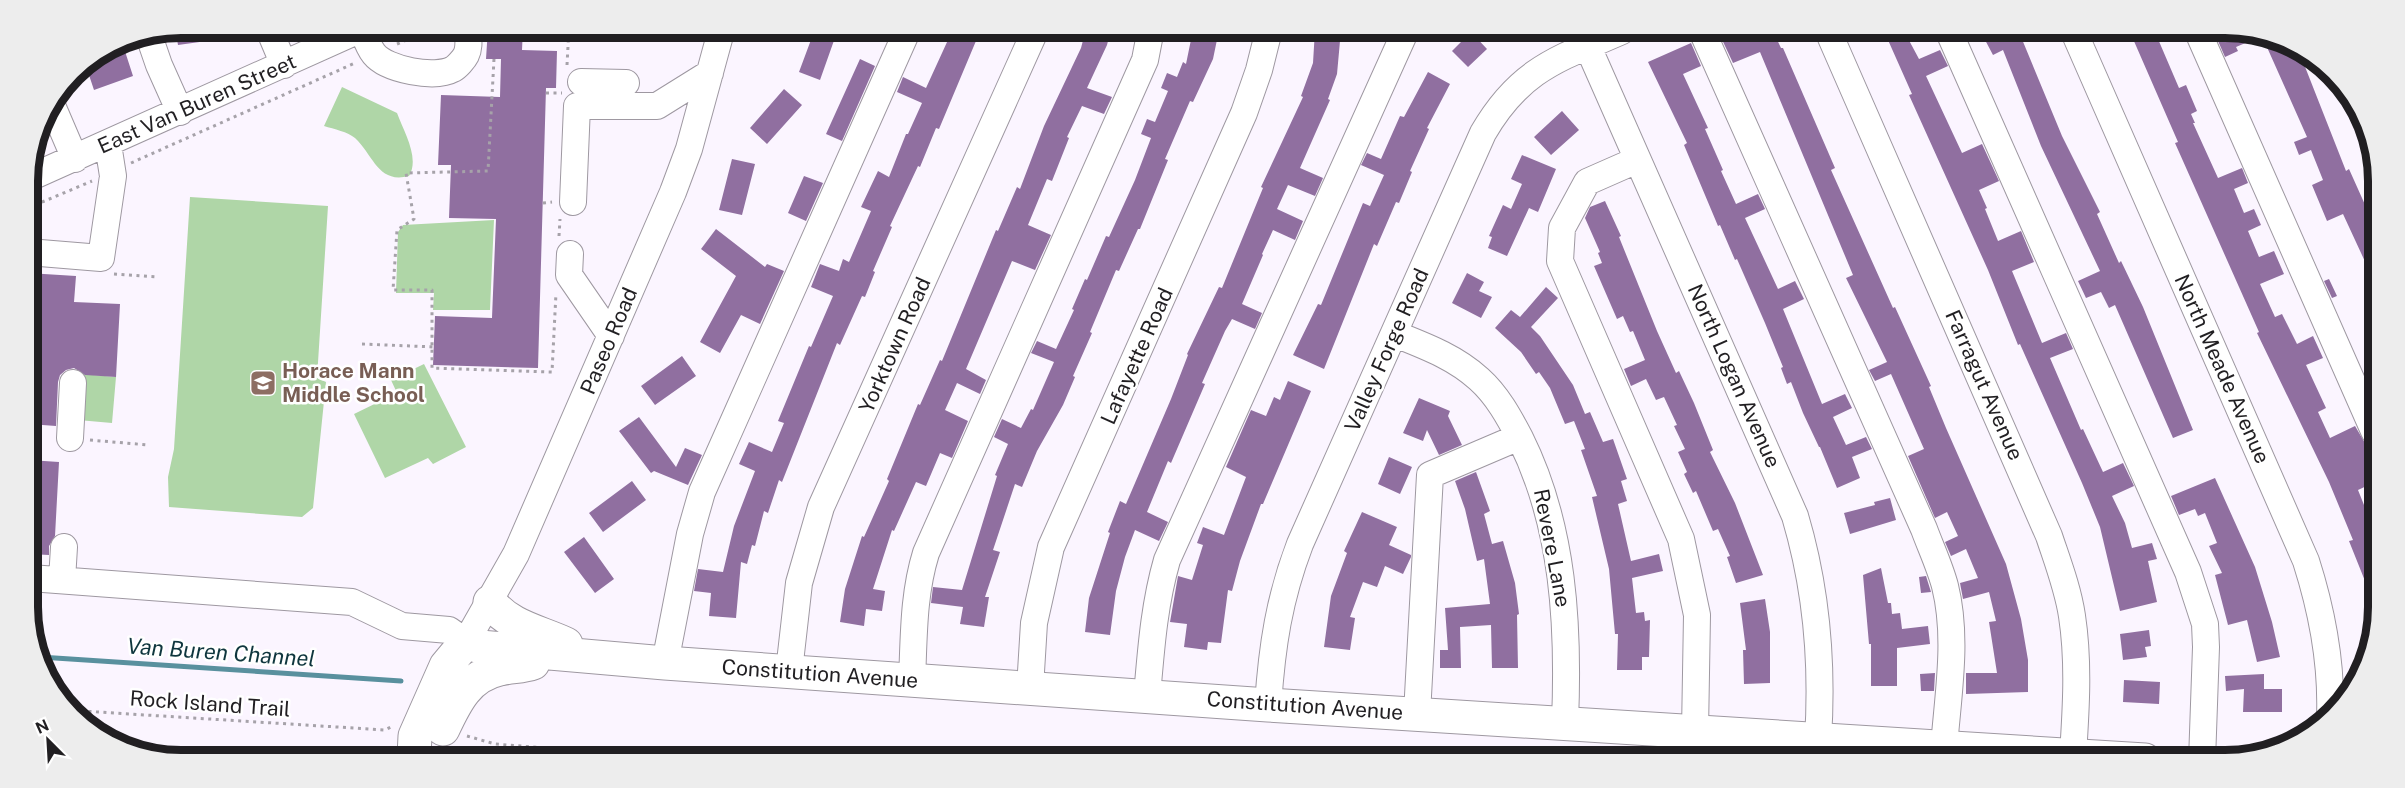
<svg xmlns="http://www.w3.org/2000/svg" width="2405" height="788" font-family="'Public Sans',sans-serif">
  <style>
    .green { fill: #afd6a7 }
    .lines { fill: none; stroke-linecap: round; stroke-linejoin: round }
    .stream { stroke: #59909e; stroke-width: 5 }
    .building { fill: #906fa0 }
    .minor-casing { stroke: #9e98a1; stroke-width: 28 }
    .major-casing { stroke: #9e98a1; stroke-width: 35 }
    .path { stroke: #a6a2a9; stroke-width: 3; stroke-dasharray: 3 4.5; stroke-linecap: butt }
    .minor { stroke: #fff; stroke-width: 26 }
    .major { stroke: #fff; stroke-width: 33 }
    .labels { text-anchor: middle; stroke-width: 5; stroke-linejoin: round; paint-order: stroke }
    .street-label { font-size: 21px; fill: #211f22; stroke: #fff }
    .education-label { font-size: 21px; font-weight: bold; fill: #785e54; stroke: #fff; text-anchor: start }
    .water-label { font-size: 22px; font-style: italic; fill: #0f363e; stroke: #fff }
    .rim { fill: none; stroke: #211f22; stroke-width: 8 }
  </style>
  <rect width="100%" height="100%" fill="#fbf5ff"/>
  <path class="green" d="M342 87 397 113C404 132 420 158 409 176 378 184 374 156 355 138 348 132 334 129 324 126Z
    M190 197 328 206 317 378 326 382 313 508 302 517 169 507 168 477 174 449Z
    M494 220 490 310H433L434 293H396L398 232 403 225Z
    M424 364 466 447 433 464 428 458 385 478 354 414 397 393 391 380Z
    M82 374 116 377 112 423 78 420Z"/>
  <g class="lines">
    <path class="stream" d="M40 657 401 681"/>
  </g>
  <path class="building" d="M180 27H212L214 40 178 45 175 28Z
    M488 28H523L522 50 557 51 556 88H546L538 368 433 365 435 316 492 318 496 219 449 218 451 165H438L441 95 500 97 501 59H486Z
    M815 29H829L837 32 820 80 799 72Z
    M953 29H981L939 129 936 128 920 167 918 166 890 226 892 227 873 271 875 272 865 297 862 296 840 345 837 343 782 482 779 480 768 513 764 511 755 546 752 545 747 564 741 562 736 618 709 616 711 593 694 591 698 569 723 572 734 526 755 471 739 464 749 442 772 452 784 423 778 421 809 346 811 347 833 296 811 287 820 264 839 271 843 259 849 262 871 211 861 207 878 171 889 177 906 134H908L922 103 897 92 903 77 926 88Z
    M1086 29H1111L1107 45 1087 88 1112 97 1104 114 1082 106 1067 137 1069 138 1052 181 1047 179 1028 225 1051 235 1035 270 1012 261 966 369 986 380 980 394 957 383 945 410 968 421 952 458 940 453 926 486 916 482 894 531 892 530 873 589 885 591 882 611 866 609 864 626 840 622 845 589 862 536 864 537 889 481 887 479 918 404 920 405 940 360 942 361 996 230 998 231 1017 187 1020 189 1044 126 1081 48Z
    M1193 30H1219L1213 59 1193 102 1190 101 1165 159 1168 160 1140 229H1138L1119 271 1116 270 1090 332 1092 333 1073 376 1075 377 1063 405 1037 451 1022 487 1015 484 993 550 1000 552 985 597H989L984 627 960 624 963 607 931 603 933 587 962 590 997 476 995 475 1008 444 994 437 1002 419 1021 428 1031 409 1033 410 1054 362 1031 353 1037 341 1056 349 1074 310 1072 309 1085 279 1087 280 1106 236 1109 237 1135 180 1151 138 1141 134 1147 119 1155 122 1168 91 1161 88 1167 73 1177 77 1183 62 1186 64Z
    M1315 30H1341L1337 74 1328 99 1330 100 1300 168 1323 178 1315 196 1288 185 1277 209 1303 221 1295 240 1273 230 1262 254 1263 255 1242 304 1262 313 1255 329 1232 319 1225 331 1202 383 1205 384 1171 463 1168 461 1147 512 1168 522 1159 541 1135 530 1125 557 1116 591 1110 635 1085 632 1089 598 1110 533 1108 532 1120 501 1126 504 1171 399 1188 355 1187 354 1219 287 1222 288 1263 188 1261 187 1303 97 1301 96 1313 63Z
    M1718 31H1773L1781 48H1783L1835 168 1831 170 1893 308 1895 307 1931 386 1929 387 1946 428 2006 564 2021 619 2028 660V692L1966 694V673H1997L1989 622 1996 621 1989 592 1963 599 1960 583 1978 578 1966 549 1951 556 1945 542 1958 536 1947 512 1935 518 1908 456 1924 449 1891 374 1875 381 1869 370 1887 362 1846 278 1853 275 1760 52 1733 63Z
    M1884 31H1904L1919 59 1940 50 1948 66 1926 76 1962 153 1982 144 1999 181 1979 190 1987 208 1985 209 1998 241 2021 231 2034 262 2012 271 2042 343 2066 333 2073 349 2050 358 2081 430 2083 429 2103 472 2123 463 2134 486 2112 496 2125 523 2132 548 2152 543 2157 559 2148 561 2157 602 2120 611 2100 527 2082 483 2020 344 2018 345 1988 270 1909 95 1912 94Z
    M1471 32 1487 49 1468 67 1452 51Z
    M1997 32H2019L2062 136 2100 212 2097 214 2119 263 2121 261 2143 307 2193 430 2173 438 2115 305 2109 308 2101 292 2086 298 2078 281 2100 271 2041 146 2003 50 1993 55 1984 38Z
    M2130 32H2155L2179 88 2186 85 2197 111 2191 114 2195 123H2193L2218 178 2242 168 2248 183 2234 189 2244 213 2254 209 2261 225 2248 231 2259 257 2274 251 2284 274 2260 284 2275 317 2282 314 2297 344 2313 336 2323 358 2306 365 2326 408 2318 412 2330 438 2355 426 2365 443 2374 446 2373 483 2358 490 2372 525 2369 527 2373 538V601L2349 541 2353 540 2329 482 2257 333 2259 332 2175 143 2178 142Z
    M2220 32H2265L2300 54 2346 171 2349 169 2375 227 2374 281 2343 214 2327 221 2312 185 2323 180 2311 150 2299 155 2294 142 2307 137 2262 36 2236 47 2238 51 2225 57 2215 34Z
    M121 39 133 76 94 90 85 63Z
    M1691 43 1701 66 1683 74 1708 128 1705 129 1723 170 1721 171 1736 204 1758 194 1765 209 1745 218 1778 289 1795 281 1804 299 1783 309 1822 404 1845 394 1852 408 1833 417 1846 445 1866 437 1872 449 1852 457 1860 478 1837 488 1820 447H1819L1803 413 1791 382 1787 384 1781 368 1783 367 1765 323 1737 259 1735 260 1720 225 1718 226 1684 145 1687 143 1648 62Z
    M860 59 875 66 842 141 826 134Z
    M1428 72 1450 84 1427 128 1429 129 1410 171 1412 172 1399 203 1396 202 1377 246 1374 244 1324 369 1293 355 1318 304 1321 305 1363 203 1370 206 1384 175 1361 165 1367 153 1381 159 1400 116 1404 117Z
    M784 89 802 105 767 144 750 128Z
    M1562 111 1579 130 1551 155 1534 137Z
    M1522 155 1556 169 1538 212 1529 208 1507 256 1488 248 1492 237 1489 236 1503 205 1511 209 1522 184 1511 179Z
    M732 159 755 164 742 215 719 210Z
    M804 176 823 183 806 221 788 213Z
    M1605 201 1621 236 1619 237 1657 331 1676 373 1679 371 1694 403 1713 450 1710 452 1735 503 1763 575 1736 583 1727 557 1730 556 1718 529 1713 531 1696 491 1693 493 1684 474 1687 472 1678 452 1685 449 1674 426 1677 425 1664 397 1656 400 1646 379 1631 386 1624 369 1645 360 1633 331 1630 332 1623 316 1617 319 1594 266 1602 263 1598 253 1600 252 1585 218 1590 207Z
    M716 229 765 267 767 264 784 271 760 324 741 315 720 353 700 342 736 276 701 249Z
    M28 273 76 276 74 302 120 304 116 377 85 375 74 368 66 370 60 375 58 382 56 426 29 424Z
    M1467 273 1484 282 1479 291 1492 297 1481 318 1452 303Z
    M2329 279 2337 296 2332 298 2324 281Z
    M1546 287 1558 298 1531 327 1540 336 1573 385 1585 414 1590 412 1603 442 1613 439 1627 479 1621 481 1627 501 1618 504 1631 561 1659 554 1663 571 1632 578 1636 613 1644 612 1645 621 1650 620 1649 657H1642V670H1617L1618 634H1615L1609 569 1592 497 1597 496 1581 450 1585 449 1574 421 1565 424 1550 388 1539 372 1536 374 1521 352 1495 328 1511 310 1520 317Z
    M682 356 696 376 655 405 641 386Z
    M1288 381 1311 391 1263 504H1261L1240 561 1232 591 1228 590 1221 643 1208 642 1207 650 1184 647 1187 624 1170 622 1178 576 1192 580 1203 545 1197 543 1203 527 1224 535 1246 477 1226 467 1251 410 1266 416 1274 397 1280 400Z
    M1419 398 1450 411 1448 416 1462 445 1439 455 1427 430 1423 441 1403 433Z
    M639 417 676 467 685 448 702 455 688 485 654 471 651 473 619 431Z
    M1389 457 1412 467 1400 494 1378 484Z
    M29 460 59 462 55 536 49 546V555L29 554Z
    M1476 472 1490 511 1484 514 1492 544 1503 541 1515 583 1519 614 1517 615 1518 668H1492L1491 625 1460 627 1461 668H1440V650H1448L1445 608 1490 604 1484 559 1477 561 1465 509 1455 481Z
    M2215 478 2255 567 2272 622 2280 657 2257 662 2247 620 2228 625 2215 575 2222 573 2209 546 2217 543 2205 513 2198 516 2195 509 2179 515 2171 496Z
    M632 481 646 500 603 532 589 513Z
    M1890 498 1896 520 1850 534 1844 513 1875 505 1874 502Z
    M1362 512 1397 527 1389 545 1411 555V557L1403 574 1385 566 1377 587 1363 582 1350 617 1355 618 1350 650 1324 647 1331 596 1347 553 1344 551Z
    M584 537 614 579 595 593 564 552Z
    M1881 568 1888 603H1891L1892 614 1900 613 1902 629 1928 626 1930 644 1897 648V686H1871V644H1869L1863 575Z
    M1926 576 1931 592 1921 593 1919 577Z
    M1765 599 1770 632V683L1744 684 1743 650H1746L1740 603Z
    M2149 630 2151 646 2145 647 2147 657 2123 660 2120 634Z
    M1935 673 1934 691H1921L1920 674Z
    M2264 674V689H2282V712H2243L2244 689 2226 691 2225 676Z
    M2124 680 2160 682 2159 704 2123 702Z"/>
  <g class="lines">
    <defs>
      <path id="minor" d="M268 27 284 65
        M362 29C365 37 369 48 374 54 387 70 435 79 453 69 457 67 464 59 466 55 470 47 468 37 468 28
        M1581 31 1795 516C1817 590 1823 662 1818 739
        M1702 31 1924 529C1931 548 1940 567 1945 586 1958 638 1948 694 1944 747
        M1828 31 2049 536C2058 563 2068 589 2072 616 2079 662 2076 709 2073 755
        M1949 32 2188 572 2205 624 2206 647 2202 761
        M2074 32 2306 561C2322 611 2332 664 2330 717
        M2198 32 2374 431
        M148 33 159 65 180 112
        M581 82 626 83
        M51 103 75 159
        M1637 160 1587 182 1562 228 1560 261 1681 539 1697 615 1695 731
        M27 179 366 27
        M573 202 577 106H657L710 73
        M28 252 101 258 113 176 108 144
        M570 254 569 275 611 336
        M1395 334C1425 346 1455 357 1479 379 1497 395 1509 417 1520 438 1564 526 1569 626 1565 722
        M70 438 73 383
        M30 578 352 602 402 626 449 630 466 642 516 554 673 192 689 149 722 28
        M62 580 64 547
        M665 663 690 534 702 492 908 29
        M789 671 799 583 821 507 1036 29
        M912 680C914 637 913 595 926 553L1145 60 1151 29
        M1030 688 1034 623 1051 547 1244 113 1259 70 1269 30
        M1147 696C1151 650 1154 605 1167 560L1406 30
        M1268 705C1272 646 1279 599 1300 544L1483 133C1520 69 1558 59 1622 31
        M1417 714 1430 475 1519 437"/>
      <path id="major" d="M490 602C510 627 538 631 566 644
        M466 642 480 647 665 663 1268 705 2145 760
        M443 729C456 701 468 676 500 669 512 666 522 667 533 663
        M414 756 415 736 446 666 466 642"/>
    </defs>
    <use href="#minor" class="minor-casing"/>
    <use href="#major" class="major-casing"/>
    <path class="path" d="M397 44 434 28
      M494 59 488 171 406 173 414 219 397 230 393 290H432V368L552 372 556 293
      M567 65 569 28
      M546 93H562
      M131 163 355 63
      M543 203 552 202
      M28 208 92 181
      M559 236 560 219
      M114 274 158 277
      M362 344 434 347
      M90 440 148 445
      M66 710 385 730 393 726
      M467 736 495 744 663 757"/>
    <use href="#minor" class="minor"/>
    <use href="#major" class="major"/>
  </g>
  <defs>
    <symbol id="school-square" viewBox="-11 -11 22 22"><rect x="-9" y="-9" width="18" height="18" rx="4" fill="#8d6e63" stroke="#fff"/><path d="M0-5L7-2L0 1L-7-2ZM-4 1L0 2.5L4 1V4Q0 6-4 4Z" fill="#fff"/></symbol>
  </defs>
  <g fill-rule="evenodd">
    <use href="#school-square" x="248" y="368" width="30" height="30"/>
  </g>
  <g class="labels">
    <g class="street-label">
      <text transform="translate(197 104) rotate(-24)" y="7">East Van Buren Street</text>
      <text transform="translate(609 341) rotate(-67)" y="7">Paseo Road</text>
      <text transform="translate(895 345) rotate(-66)" y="7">Yorktown Road</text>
      <text transform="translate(1387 350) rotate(-66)" y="7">Valley Forge Road</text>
      <text transform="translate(1137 356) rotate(-66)" y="7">Lafayette Road</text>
      <text transform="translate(2222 369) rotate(66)" y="7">North Meade Avenue</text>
      <text transform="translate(1734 376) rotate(66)" y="7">North Logan Avenue</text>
      <text transform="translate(1984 385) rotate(66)" y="7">Farragut Avenue</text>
      <text transform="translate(1552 548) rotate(79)" y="7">Revere Lane</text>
      <text transform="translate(820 674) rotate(4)" y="7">Constitution Avenue</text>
      <text transform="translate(210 704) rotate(4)" y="7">Rock Island Trail</text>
      <text transform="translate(1305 706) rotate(4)" y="7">Constitution Avenue</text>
    </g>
    <g class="education-label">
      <text x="282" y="378">Horace Mann<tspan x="282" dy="24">Middle School</tspan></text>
    </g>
    <g class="water-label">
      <text transform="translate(221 652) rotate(4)" y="8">Van Buren Channel</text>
    </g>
  </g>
  <path d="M0 0H2405V788H0ZM181 38H2225A143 143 0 0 1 2368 181V607A143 143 0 0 1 2225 750H181A143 143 0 0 1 38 607V181A143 143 0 0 1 181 38Z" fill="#ededed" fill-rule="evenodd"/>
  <path class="rim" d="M181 38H2225A143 143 0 0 1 2368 181V607A143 143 0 0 1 2225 750H181A143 143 0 0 1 38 607V181A143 143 0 0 1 181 38Z"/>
  <g transform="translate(48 740) rotate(336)" stroke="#ffffff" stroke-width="4.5" paint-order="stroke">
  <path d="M0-4.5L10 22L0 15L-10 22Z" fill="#211f22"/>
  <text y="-9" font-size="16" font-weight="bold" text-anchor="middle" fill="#211f22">N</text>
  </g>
</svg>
